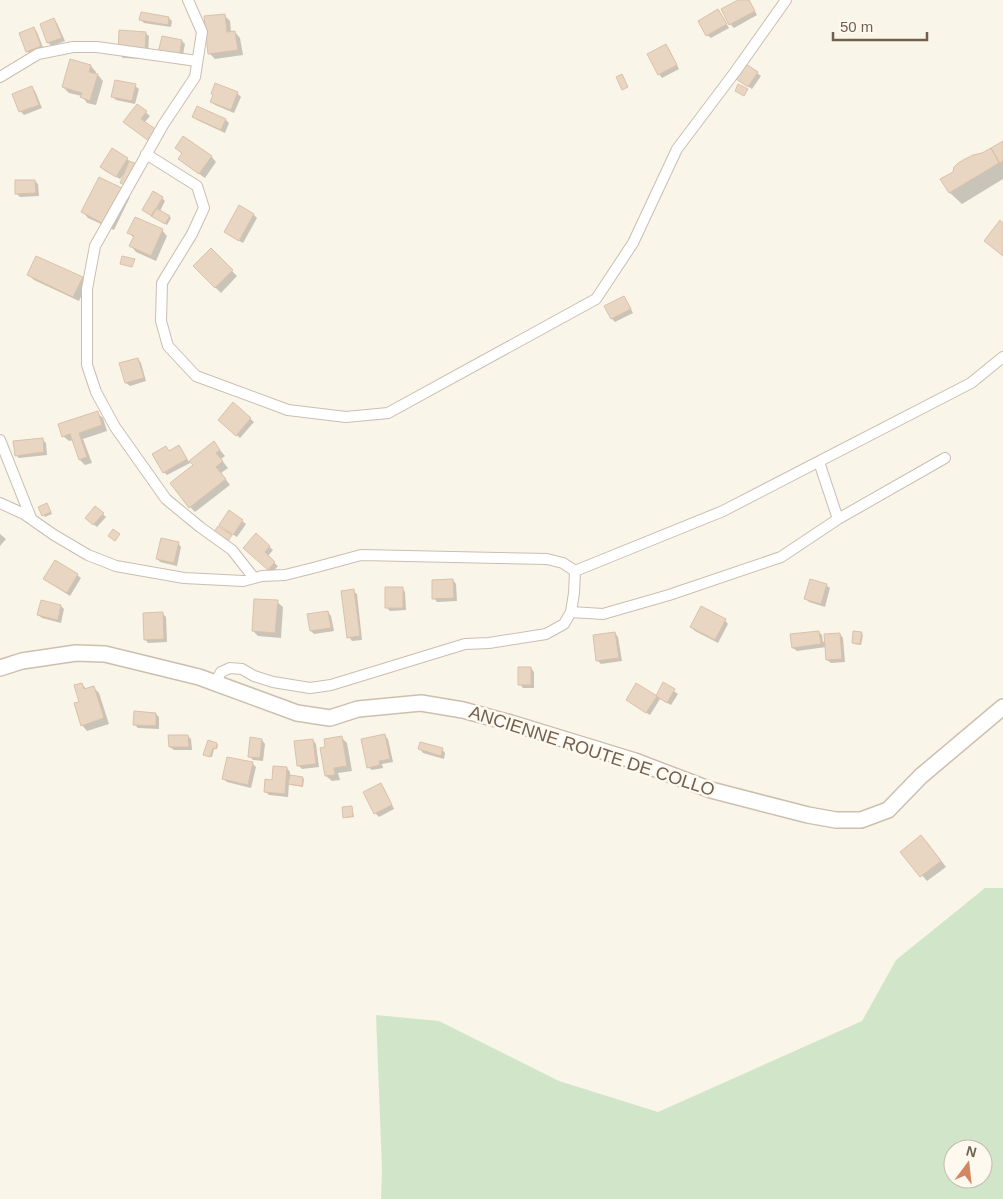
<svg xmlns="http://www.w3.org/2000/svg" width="1003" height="1199" font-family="Helvetica,sans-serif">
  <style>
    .green { fill: #d1e6c9; fill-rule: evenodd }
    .shadow { fill: #0003 }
    .building { fill: #e9d6c2; stroke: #dcc1a7 }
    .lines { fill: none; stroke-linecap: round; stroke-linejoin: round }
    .street-casing { stroke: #cabeb0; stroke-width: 12 }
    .secondary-casing { stroke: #ccbfae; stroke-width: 18 }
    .street { stroke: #fff; stroke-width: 10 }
    .secondary { stroke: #fff; stroke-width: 15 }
    .labels { text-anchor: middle; stroke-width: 5; stroke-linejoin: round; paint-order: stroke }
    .street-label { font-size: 18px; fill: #715f50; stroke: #fdf9ef }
  </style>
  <rect width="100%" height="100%" fill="#faf5e9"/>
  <path class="green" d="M985 888H1003V1199H381L382 1170 376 1015 439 1021 559 1081 658 1112 862 1021 896 960ZM953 1149H983V1179H953Z"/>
  <path class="shadow" d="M741 0H749L757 15 734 28 730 24 722 10Z
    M718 11 721 14 729 28 711 38 707 35Z
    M224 15 230 21 231 32H235L240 38 243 55 215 59 209 53Z
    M169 18 172 21 171 27 144 23 141 20Z
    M54 20 57 23 65 41 52 46 48 43 41 25Z
    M34 29 37 32 44 50 31 55 27 51Z
    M145 33 149 36 148 54 143 53V59L123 58 119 54Z
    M163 37 182 41 185 44 182 60Z
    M666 46 669 49 679 69 662 78 659 74Z
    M71 60 91 66 96 72 95 75H98L103 81 96 105 87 103 82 96 69 93 63 87Z
    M757 73 761 76 752 89 737 79Z
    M135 86 139 89 135 104 116 100 112 96Z
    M32 88 35 91 42 108 24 115 20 111Z
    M237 93 241 97 234 113 215 105 212 102Z
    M137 105 150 116 144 123 128 125Z
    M197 108 226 120 229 123 225 133 197 120 193 117Z
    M1003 142V179L962 204 950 193 942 180Z
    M176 148 211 156 216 162 205 178 185 164 179 159 182 154Z
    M127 159 142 170 134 189 125 186 121 182 124 175H123L120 179 105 171 102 167Z
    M35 181 38 184 39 196 20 197 16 193Z
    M125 191 130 197 114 230 88 218 83 212Z
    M162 198 165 201 160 211 171 218 167 225 147 213 143 210Z
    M240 207 254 215 257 218 243 243 229 235 225 232Z
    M162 230 167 236 156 261 136 252 131 246 134 238 129 233Z
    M211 250 237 276 221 293 194 266Z
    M29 275 82 278 87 284 79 301 34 280Z
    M624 297 627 301 633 313 615 322 612 319 606 307Z
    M138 359 141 363 146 381 130 386 126 383Z
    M233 404 254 422 240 438 223 423Z
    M97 413 103 418 107 431 83 439 92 463 85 465 80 460 73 440 69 441 63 436Z
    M42 439 46 443 47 455 19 458 16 455Z
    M214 443 225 456 221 459 228 468 221 473 230 485 195 512 190 507 194 466 192 462 167 475 164 472 166 448 169 451 179 446 182 450 189 462Z
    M48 506 52 514 45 517 40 508Z
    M95 507 106 517 97 527 86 518Z
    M242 521 246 524 237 537 229 532H228L221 525Z
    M0 534 6 539 0 546Z
    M256 535 273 550 267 557 278 566 272 573 245 548Z
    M178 543 181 547 177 566 160 562 157 558Z
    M77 575 81 578 70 596 48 582 45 579Z
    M453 580 456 584 457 601 437 602 434 598Z
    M826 585 830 588 825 607 809 602 806 599Z
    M402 588 405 592 406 610 390 611 386 607Z
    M353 591 357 594 362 640 352 641 349 637Z
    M277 602 283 607 281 638 258 636 253 631Z
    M61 606 64 609 61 623 42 618 38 615Z
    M328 612 331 616 334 631 314 634 311 631Z
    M162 613 166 617 167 642 148 643 145 639Z
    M725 620 728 624 718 643 695 631 691 627Z
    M819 632 822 635 823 642 840 634 843 638 845 662 831 663 827 660 826 647 797 651 793 648Z
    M615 633 618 637 622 661 601 664 598 661Z
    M861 633 863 635 861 645 854 644 853 643Z
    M531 668 534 672V688H523L520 684Z
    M82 684 87 690 94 688 99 693 109 724 87 731 82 725 81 702Z
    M664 684 678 694 671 705 660 699 650 715 631 703 656 697Z
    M156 714 159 717V729L138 728 135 725Z
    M188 736 191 739 192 750H174L170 747Z
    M385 736 388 739 393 762 382 764 383 768 372 770 368 767Z
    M341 737 347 743 352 771 338 773 340 780 332 781 326 776Z
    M262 740 265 744 263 761 253 760 249 756Z
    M313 740 316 744 319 767 302 769 299 766Z
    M217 744 218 745 217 749H214L212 757 205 755Z
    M420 749H442L445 753 444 759 423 753Z
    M253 764 256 767 251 788 227 782 224 779Z
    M287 768 290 772V776L302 778 304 779 303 787 291 785 289 783 288 797 269 795 266 792 273 781Z
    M381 785 384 788 394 809 379 817 375 813Z
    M351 807 352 808 354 817 346 818 344 817Z
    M927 842 946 867 927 881 902 852Z"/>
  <path class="building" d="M738 0H749L755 11 729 25 721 9Z
    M718 9 727 24 706 36 698 21Z
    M141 12 169 17 168 25 139 20Z
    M225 14 227 32 235 31 238 50 208 54 204 16Z
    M54 18 62 38 47 43 40 24Z
    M34 27 41 46 26 52 19 33Z
    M119 30 146 32 145 51 118 55Z
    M162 36 182 40 179 58 158 53Z
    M666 44 677 65 658 75 647 54Z
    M70 59 91 65 89 72 98 74 90 101 80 97 82 93 62 87Z
    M746 64 758 72 748 87 736 79Z
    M622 74 628 87 622 90 616 77Z
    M115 80 136 84 132 101 111 97Z
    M215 83 238 92 231 110 210 102 213 95 211 94Z
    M738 84 748 89 744 96 735 91Z
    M32 86 39 105 19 112 12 94Z
    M137 104 147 111 141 119 161 133 153 144 123 122Z
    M197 106 226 119 221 130 192 117Z
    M183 136 212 156 199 174 178 159 182 153 175 148Z
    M1003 141V161L1000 163 991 148Z
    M112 148 128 158 116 177 100 167Z
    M991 148 999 163 949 193 940 179 953 172 954 167 957 164 963 160 973 155 982 153Z
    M129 161 139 165 130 187 120 183Z
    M99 177 126 190 108 226 81 212Z
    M15 180H35L36 193 15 194Z
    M153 191 163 197 152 216 142 210Z
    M239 205 254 214 239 241 224 232Z
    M156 208 170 216 165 224 151 216Z
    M135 217 163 229 151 256 129 246 134 236 127 233Z
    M1000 220 1003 223V256L984 241Z
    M211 248 233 270 215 288 193 266Z
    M36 256 83 277 73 297 27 275Z
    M122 256 135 259 132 267 120 264Z
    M624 296 631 309 611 319 604 306Z
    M138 358 144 378 125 383 119 363Z
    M233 402 251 418 236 436 218 420Z
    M98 411 102 425 79 433 87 457 79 460 70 434 62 437 58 424Z
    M43 438 44 452 15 456 13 441Z
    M214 441 220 450 216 453 223 461 216 467 226 479 189 508 170 483 193 465 189 461Z
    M179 445 187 459 163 473 152 454 166 446 169 451Z
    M47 503 51 512 42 516 38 507Z
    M95 506 104 513 93 525 85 518Z
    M229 510 243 520 233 535 219 525Z
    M218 526 232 535 228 541 214 532Z
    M113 529 120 534 115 541 108 536Z
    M256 533 270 546 265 552 275 562 268 570 243 548Z
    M161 538 179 542 174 563 156 559Z
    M55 560 78 574 67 593 43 579Z
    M453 579 454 598 432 599V580Z
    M810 579 827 584 821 604 804 599Z
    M385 587H403V608H385Z
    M354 589 360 636 347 638 341 591Z
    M254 599 278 600 275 633 252 631Z
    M41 600 61 605 58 620 37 615Z
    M701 606 726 619 715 640 690 627Z
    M328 611 331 628 310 631 307 614Z
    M163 612 164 639 144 640 143 613Z
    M819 631 821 644 792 648 790 634Z
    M853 631 862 632 860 644 852 643Z
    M615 632 619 658 596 661 593 635Z
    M840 633 842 659 826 660 824 634Z
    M518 667H531V685H518Z
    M663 682 675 689 667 703 656 696Z
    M82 683 84 689 94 686 104 718 81 726 74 703 79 702 74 685Z
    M636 683 657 696 646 713 626 700Z
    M134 711 156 713V726L133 725Z
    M385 734 390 759 379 761 380 765 367 768 361 739Z
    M168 735H188L189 747H169Z
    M342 736 347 766 334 768 335 775 325 776 320 748 325 747 324 739Z
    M250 737 262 739 260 758 248 757Z
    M313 739 316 764 297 766 294 741Z
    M208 740 217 743 216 749 213 748 210 757 203 755Z
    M420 742 443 748 441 756 418 749Z
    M227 757 253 762 248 785 222 779Z
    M273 766 287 767 285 794 264 792 265 779 272 780Z
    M290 775 303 777 302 786 288 784Z
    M381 783 392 805 374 814 363 792Z
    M352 806 353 816 343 818 342 807Z
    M921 835 941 861 920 877 900 852Z"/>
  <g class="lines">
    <defs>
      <path id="street" d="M188 0 202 32 195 77 163 125 95 246 87 289V365L96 392 115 427 166 499 200 527 232 550 254 578
        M0 77 38 54 73 47H97L197 61
        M146 154 197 186 204 208 192 234 162 283 161 321 168 346 196 376 288 410 346 417 388 413 596 299 633 243 677 149 735 72 786 0
        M0 440 31 518
        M819 462 838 519
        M0 503 24 514 54 535 88 555 116 566 184 578 243 581 262 576 285 575 313 568 361 555 547 559 563 563 575 571
        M575 571 723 511 971 383 1003 357
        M571 612 603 614 669 595 781 557 838 519 945 458
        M215 683 221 672 230 668 242 669 254 676 273 682 310 688 331 685 465 644 489 643 546 634 564 624 571 612 574 593 575 571"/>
      <path id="secondary" d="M0 668 22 661 76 653 105 654 199 677 297 713 330 718 358 709 421 703 463 710 511 723 635 761 711 790 808 815 836 820H861L888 810 921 776 1003 707"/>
    </defs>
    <use href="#street" class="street-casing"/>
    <use href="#secondary" class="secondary-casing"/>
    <use href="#street" class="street"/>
    <use href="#secondary" class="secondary"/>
  </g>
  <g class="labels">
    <g class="street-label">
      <text transform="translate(592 751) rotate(18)" y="6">ANCIENNE ROUTE DE COLLO</text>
    </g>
  </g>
  <g transform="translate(968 1164) rotate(15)"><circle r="24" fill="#fdf9ef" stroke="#c5bbaf"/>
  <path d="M0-4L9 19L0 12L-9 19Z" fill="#d3865f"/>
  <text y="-8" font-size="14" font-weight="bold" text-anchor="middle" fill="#715f50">N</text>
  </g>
  <path d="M833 32v8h94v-8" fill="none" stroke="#715f50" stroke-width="2.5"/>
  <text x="840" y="32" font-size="15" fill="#715f50" stroke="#fdf9ef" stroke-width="4" paint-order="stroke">50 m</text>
</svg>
